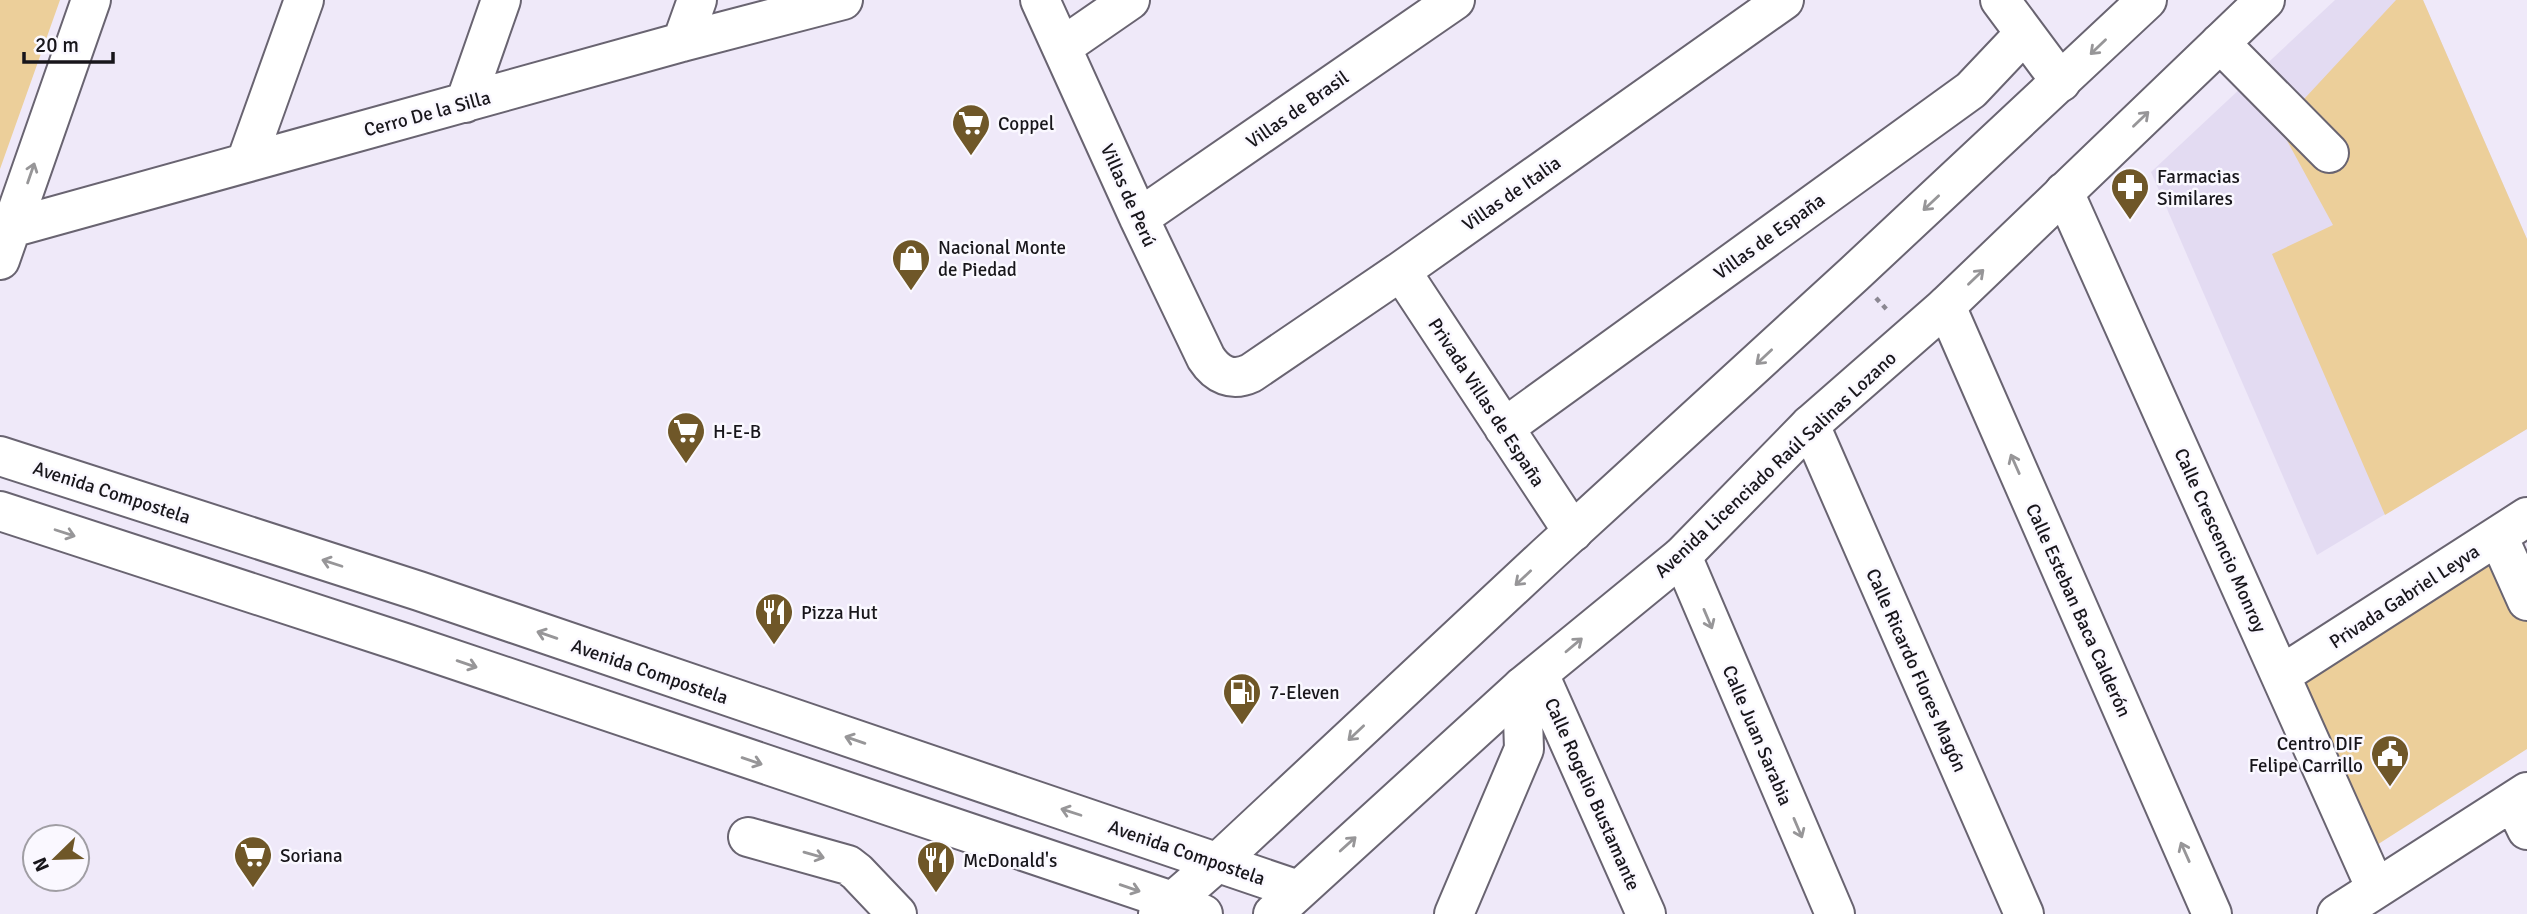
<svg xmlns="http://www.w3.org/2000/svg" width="2527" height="914" font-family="Signika,sans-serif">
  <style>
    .built { fill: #e3dbf2 }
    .green { fill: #eccf9a }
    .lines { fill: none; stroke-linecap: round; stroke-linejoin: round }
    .minor-casing { stroke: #696471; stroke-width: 42 }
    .major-casing { stroke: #696471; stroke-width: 42 }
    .path { stroke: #8b8792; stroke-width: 4.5; stroke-dasharray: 5 5; stroke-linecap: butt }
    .minor { stroke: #fff; stroke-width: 38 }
    .major { stroke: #fff; stroke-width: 38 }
    .oneway { stroke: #979698 }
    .labels { text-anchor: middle; stroke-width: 5; stroke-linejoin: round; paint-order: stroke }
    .street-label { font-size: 19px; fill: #18161b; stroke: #faf8ff }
    .poi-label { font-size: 19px; fill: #18161b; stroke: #faf8ff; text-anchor: start }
  </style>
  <rect width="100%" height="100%" fill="#efe9f9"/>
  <path class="built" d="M2335 0H2423L2527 239V429L2317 555 2151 172Z"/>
  <path class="green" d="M0 0H60L0 169Z
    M2396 0H2423L2527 239V429L2385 515 2272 254 2333 225 2279 126Z
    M2494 548 2527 620V749L2369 850 2294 678Z"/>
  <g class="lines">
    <defs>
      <path id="minor" d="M1040 0 1139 218 1206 358C1217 375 1232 382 1251 373L1401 271 1784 0
        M2000 0 2061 82
        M682 42 697 0
        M2220 43 2329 153
        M1062 47 1130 0
        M465 103 501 0
        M246 162 304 0
        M2064 192 2376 889
        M1139 218 1455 0
        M11 228 682 42 843 0
        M0 260 91 0
        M1401 271 1573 532
        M1946 306 2212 914
        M1810 425 2024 914
        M1504 428 1971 90 2024 34
        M0 456 419 591 1298 890
        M0 511 402 642 1172 901 1203 914
        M2498 536 2527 601
        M1682 556 1835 914
        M1539 674 1646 914
        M2281 675 2527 517
        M2513 801 2527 830
        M748 837 848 865 857 872 897 914
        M1454 914 1524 749 1522 687
        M2337 914 2527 792"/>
      <path id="major" d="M1158 914 1218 862 1547 555 1854 274 2147 0
        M1273 914 1522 687 1682 556 1810 425 1946 306 2265 0"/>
    </defs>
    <use href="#minor" class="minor-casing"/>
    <use href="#major" class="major-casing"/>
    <path class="path" d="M1876 298 1889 312"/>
    <use href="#minor" class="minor"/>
    <use href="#major" class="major"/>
  </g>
  <defs><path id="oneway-shaft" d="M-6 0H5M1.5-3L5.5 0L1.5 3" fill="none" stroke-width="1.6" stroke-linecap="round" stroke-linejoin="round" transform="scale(1.75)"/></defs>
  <g class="oneway">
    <use href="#oneway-shaft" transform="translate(2098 47) rotate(136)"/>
    <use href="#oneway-shaft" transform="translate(2141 119) rotate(-44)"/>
    <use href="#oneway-shaft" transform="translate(31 173) rotate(-71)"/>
    <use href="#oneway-shaft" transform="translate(1931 203) rotate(137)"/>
    <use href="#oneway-shaft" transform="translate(1976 277) rotate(-44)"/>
    <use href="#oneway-shaft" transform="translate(1764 357) rotate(137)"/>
    <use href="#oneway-shaft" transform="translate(2015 464) rotate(-114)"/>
    <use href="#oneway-shaft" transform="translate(65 533) rotate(18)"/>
    <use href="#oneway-shaft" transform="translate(332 563) rotate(-162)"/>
    <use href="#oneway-shaft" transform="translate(1523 578) rotate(137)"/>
    <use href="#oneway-shaft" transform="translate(1708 619) rotate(67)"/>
    <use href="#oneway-shaft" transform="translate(547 635) rotate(-161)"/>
    <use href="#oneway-shaft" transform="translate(1574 645) rotate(-40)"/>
    <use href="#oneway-shaft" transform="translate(467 664) rotate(19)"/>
    <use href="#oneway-shaft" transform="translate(1356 733) rotate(137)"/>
    <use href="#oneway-shaft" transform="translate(855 740) rotate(-161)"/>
    <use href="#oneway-shaft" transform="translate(752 761) rotate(19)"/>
    <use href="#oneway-shaft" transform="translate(1071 812) rotate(-162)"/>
    <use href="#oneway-shaft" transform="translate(1798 828) rotate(67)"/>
    <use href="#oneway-shaft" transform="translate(1348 844) rotate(-42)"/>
    <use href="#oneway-shaft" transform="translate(2185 852) rotate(-114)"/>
    <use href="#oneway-shaft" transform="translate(814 855) rotate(16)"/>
    <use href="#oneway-shaft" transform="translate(1130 888) rotate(19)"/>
  </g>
  <defs>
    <symbol id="supermarket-pin" viewBox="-11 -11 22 30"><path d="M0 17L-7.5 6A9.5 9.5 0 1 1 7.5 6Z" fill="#6f5728" stroke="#faf8ff"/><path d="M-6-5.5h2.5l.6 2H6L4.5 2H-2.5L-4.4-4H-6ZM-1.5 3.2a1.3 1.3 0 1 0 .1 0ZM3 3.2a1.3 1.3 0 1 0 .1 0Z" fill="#fff"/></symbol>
    <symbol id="pharmacy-pin" viewBox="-11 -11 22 30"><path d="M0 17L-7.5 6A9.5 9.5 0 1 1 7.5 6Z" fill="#6f5728" stroke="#faf8ff"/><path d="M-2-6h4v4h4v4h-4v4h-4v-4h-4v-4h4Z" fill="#fff"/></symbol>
    <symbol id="shop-pin" viewBox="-11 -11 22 30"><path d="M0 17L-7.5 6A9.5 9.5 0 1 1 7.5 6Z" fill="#6f5728" stroke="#faf8ff"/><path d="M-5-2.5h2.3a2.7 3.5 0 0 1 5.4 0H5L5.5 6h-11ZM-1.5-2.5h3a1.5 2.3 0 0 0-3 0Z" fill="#fff"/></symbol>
    <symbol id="restaurant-pin" viewBox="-11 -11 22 30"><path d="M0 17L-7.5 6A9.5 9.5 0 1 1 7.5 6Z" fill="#6f5728" stroke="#faf8ff"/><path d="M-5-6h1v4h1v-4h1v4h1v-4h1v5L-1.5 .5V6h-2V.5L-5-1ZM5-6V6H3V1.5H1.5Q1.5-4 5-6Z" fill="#fff"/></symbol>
    <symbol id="fuel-pin" viewBox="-11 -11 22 30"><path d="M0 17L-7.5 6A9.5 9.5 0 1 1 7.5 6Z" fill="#6f5728" stroke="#faf8ff"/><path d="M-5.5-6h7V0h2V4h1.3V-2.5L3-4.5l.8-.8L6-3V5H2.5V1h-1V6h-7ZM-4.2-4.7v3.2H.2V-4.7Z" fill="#fff"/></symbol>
    <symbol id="civic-pin" viewBox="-11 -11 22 30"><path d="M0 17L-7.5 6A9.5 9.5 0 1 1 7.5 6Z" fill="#6f5728" stroke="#faf8ff"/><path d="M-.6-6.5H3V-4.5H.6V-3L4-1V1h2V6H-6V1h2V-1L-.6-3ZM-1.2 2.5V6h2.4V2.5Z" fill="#fff"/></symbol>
  </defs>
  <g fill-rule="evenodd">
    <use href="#supermarket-pin" x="949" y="101" width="44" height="60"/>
    <use href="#pharmacy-pin" x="2108" y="165" width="44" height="60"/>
    <use href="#shop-pin" x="889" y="236" width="44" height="60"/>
    <use href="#supermarket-pin" x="664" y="409" width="44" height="60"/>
    <use href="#restaurant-pin" x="752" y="590" width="44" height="60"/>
    <use href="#fuel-pin" x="1220" y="670" width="44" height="60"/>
    <use href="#civic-pin" x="2368" y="732" width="44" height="60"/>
    <use href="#supermarket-pin" x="231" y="833" width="44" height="60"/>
    <use href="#restaurant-pin" x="914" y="838" width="44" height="60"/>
  </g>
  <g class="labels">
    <g class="street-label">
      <text transform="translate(1297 109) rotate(-35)" y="7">Villas de Brasil</text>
      <text transform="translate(427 113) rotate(-15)" y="7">Cerro De la Silla</text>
      <text transform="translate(1511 193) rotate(-35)" y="7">Villas de Italia</text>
      <text transform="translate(1129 195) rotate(66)" y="7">Villas de Perú</text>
      <text transform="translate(1769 236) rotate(-36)" y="7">Villas de España</text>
      <text transform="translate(1487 402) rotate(57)" y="7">Privada Villas de España</text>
      <text transform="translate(1775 464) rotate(-43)" y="7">Avenida Licenciado Raúl Salinas Lozano</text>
      <text transform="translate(112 492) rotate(18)" y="7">Avenida Compostela</text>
      <text transform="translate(2221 540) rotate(66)" y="7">Calle Crescencio Monroy</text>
      <text transform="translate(2404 596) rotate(-33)" y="7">Privada Gabriel Leyva</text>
      <text transform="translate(2079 610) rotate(66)" y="7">Calle Esteban Baca Calderón</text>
      <text transform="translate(1917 670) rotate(66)" y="7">Calle Ricardo Flores Magón</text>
      <text transform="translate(650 671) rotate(19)" y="7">Avenida Compostela</text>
      <text transform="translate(1758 735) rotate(67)" y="7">Calle Juan Sarabia</text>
      <text transform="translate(1593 794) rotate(66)" y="7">Calle Rogelio Bustamante</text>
      <text transform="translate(1187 852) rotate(19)" y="7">Avenida Compostela</text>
    </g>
    <g class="poi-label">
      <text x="998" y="130">Coppel</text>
      <text x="2157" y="183">Farmacias<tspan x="2157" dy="22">Similares</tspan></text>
      <text x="938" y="254">Nacional Monte<tspan x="938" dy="22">de Piedad</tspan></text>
      <text x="713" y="438">H-E-B</text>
      <text x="801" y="619">Pizza Hut</text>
      <text x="1269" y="699">7-Eleven</text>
      <text x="2363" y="750" text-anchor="end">Centro DIF<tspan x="2363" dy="22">Felipe Carrillo</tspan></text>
      <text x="280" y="862">Soriana</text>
      <text x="963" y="867">McDonald's</text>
    </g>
  </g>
  <g transform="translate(56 858) rotate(247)"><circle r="33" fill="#faf8ff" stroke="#a09ea4" stroke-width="2"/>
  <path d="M0-5L12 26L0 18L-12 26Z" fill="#6f5728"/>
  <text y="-10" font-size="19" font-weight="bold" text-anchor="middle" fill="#18161b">N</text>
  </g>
  <path d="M24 52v10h89v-10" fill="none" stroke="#18161b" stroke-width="3.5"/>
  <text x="35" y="52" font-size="21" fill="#18161b" stroke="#faf8ff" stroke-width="5" paint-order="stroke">20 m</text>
</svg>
